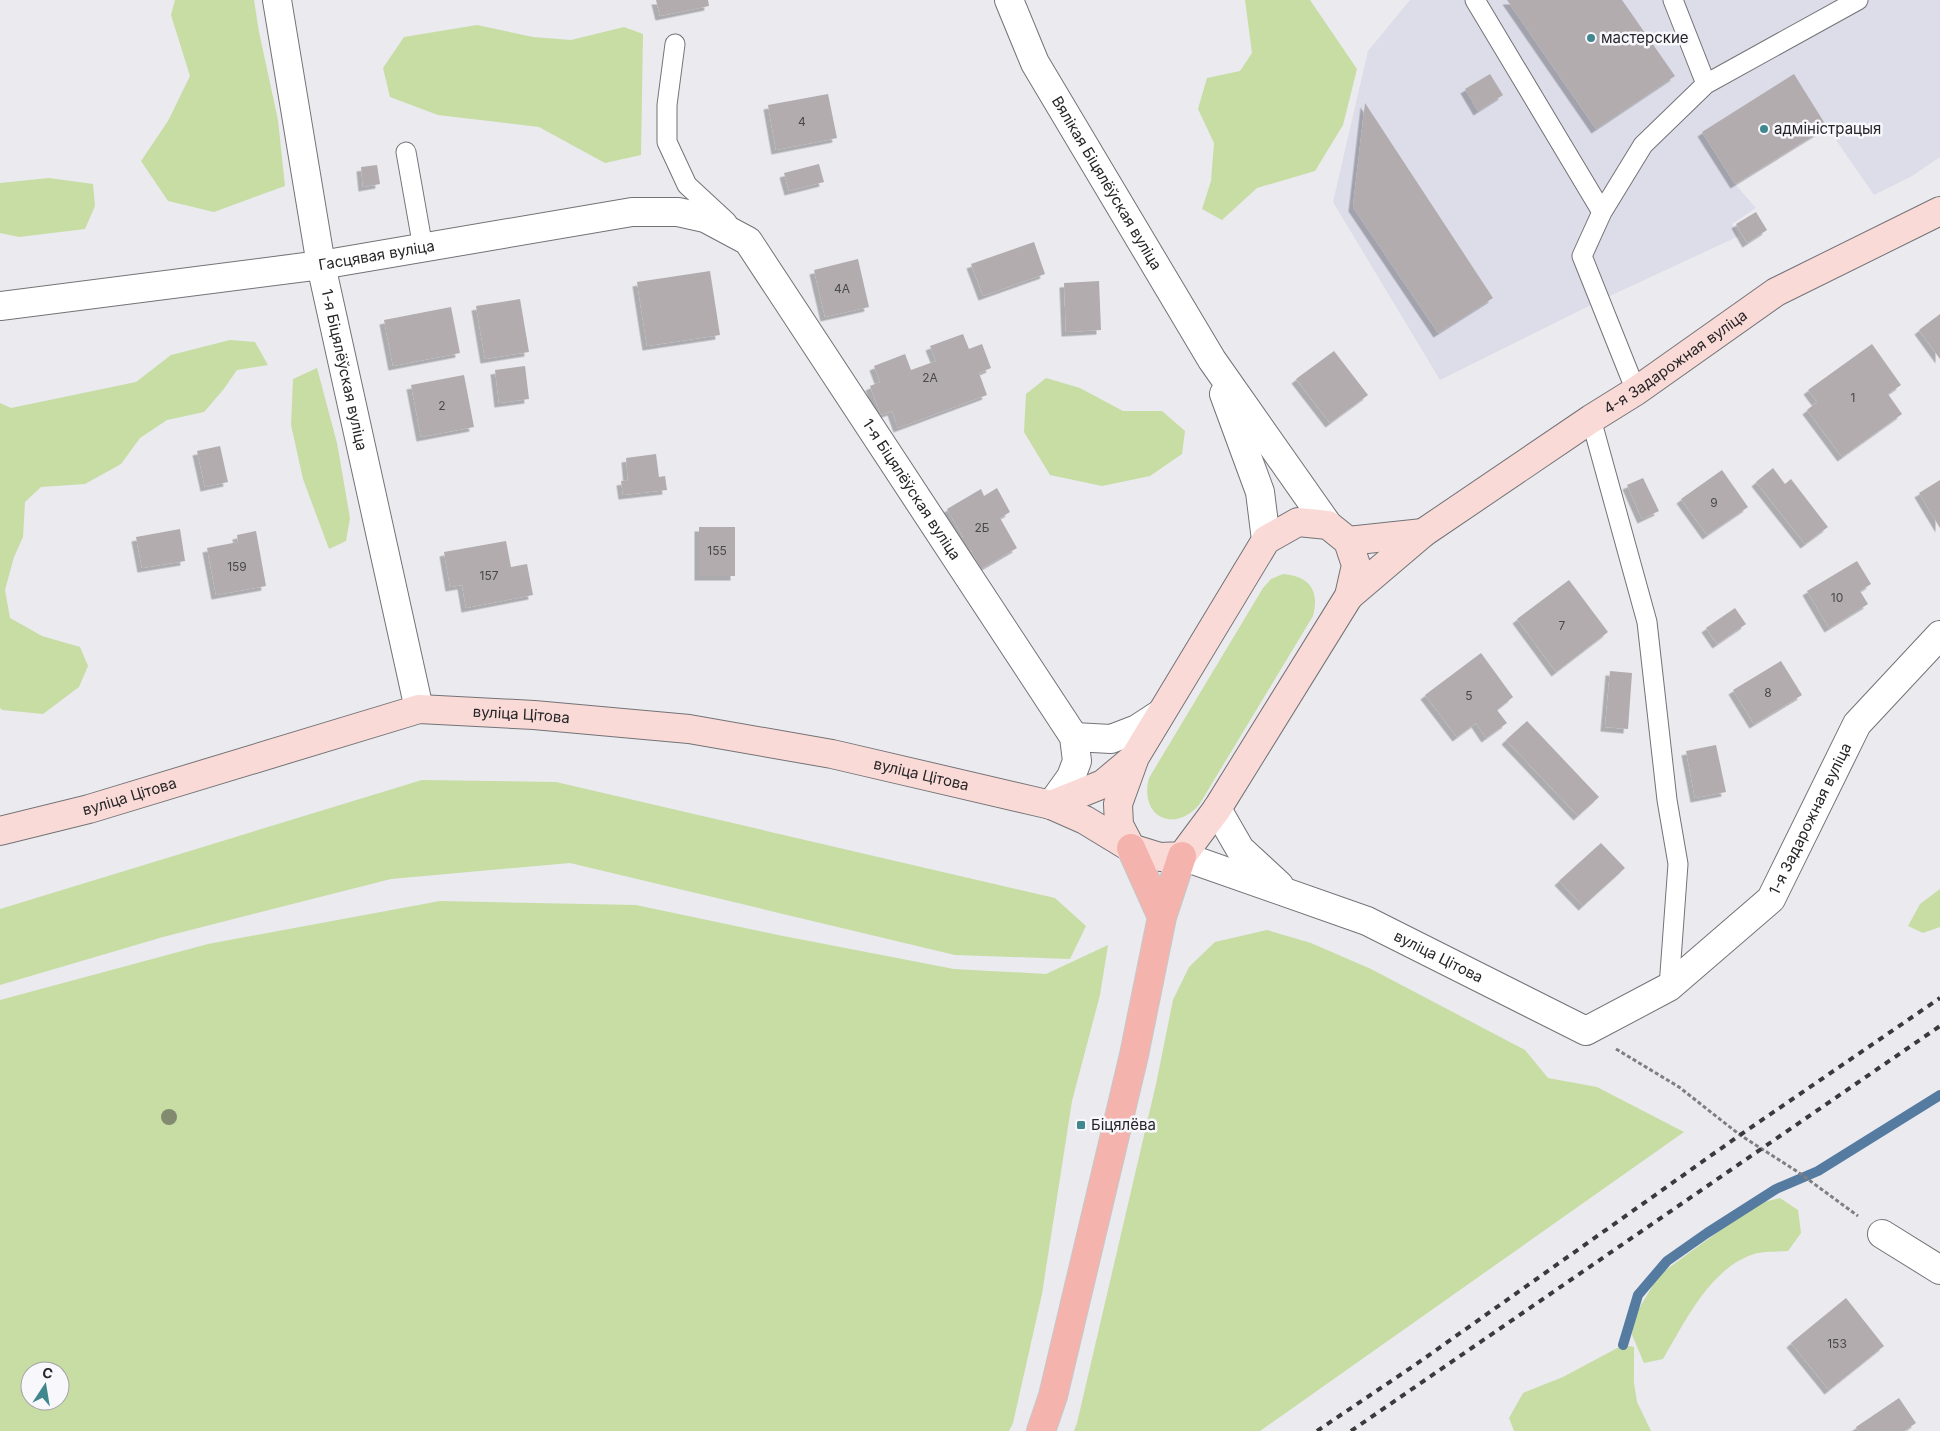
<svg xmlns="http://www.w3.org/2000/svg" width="1940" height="1431" font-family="Inter,sans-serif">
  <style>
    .built { fill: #dcdde9 }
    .green { fill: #c7dda4; fill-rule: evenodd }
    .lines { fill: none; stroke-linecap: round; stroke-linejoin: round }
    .stream { stroke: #557ba1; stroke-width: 10 }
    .building { fill: #b2acae; filter: url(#shadow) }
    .lane-casing { stroke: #737377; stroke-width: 21 }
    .street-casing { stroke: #737377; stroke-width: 30 }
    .secondary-casing { stroke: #737377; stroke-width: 30 }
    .primary-casing { stroke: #c7c7c7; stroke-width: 30 }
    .path { stroke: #7f7f82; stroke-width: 3; stroke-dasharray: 4 2.5; stroke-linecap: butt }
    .lane { stroke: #fff; stroke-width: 19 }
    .street { stroke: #fff; stroke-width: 28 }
    .secondary { stroke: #f9dad6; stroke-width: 28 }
    .primary { stroke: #f4b4ad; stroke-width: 28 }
    .rail { stroke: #3a3a3c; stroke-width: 4; stroke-dasharray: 6 6; stroke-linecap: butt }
    .tree { fill: #828a6f }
    .poi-dot { fill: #40878e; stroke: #f7f7fc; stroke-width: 2 }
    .labels { text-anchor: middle; stroke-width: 5; stroke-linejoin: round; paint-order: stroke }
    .number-label { font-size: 12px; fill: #49484a }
    .poi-label { font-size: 15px; fill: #262628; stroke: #f7f7fc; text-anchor: start }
    .street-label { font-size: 15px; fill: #262628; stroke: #f7f7fc }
  </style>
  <defs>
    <filter id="shadow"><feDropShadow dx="-4.5" dy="4.5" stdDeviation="0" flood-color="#0004"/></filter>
  </defs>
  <rect width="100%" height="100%" fill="#eaeaef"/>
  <path class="built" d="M1410 0H1940V157L1912 176 1874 195 1827 127 1735 184 1756 208 1732 224 1739 236 1599 301 1440 380 1333 202 1368 51Z"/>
  <path class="green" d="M175 0H254L259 32 278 120 285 186 214 212 168 201 141 161 168 121 190 76 171 15Z
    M1245 0H1310L1357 69 1343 125 1315 171 1257 188 1222 220 1202 209 1211 181 1214 143 1198 109 1207 78 1240 71 1252 53Z
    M477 25 533 37 571 40 624 27 643 34 641 155 605 163 539 127 438 115 390 97 383 68 404 37Z
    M49 178 93 184 95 206 85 229 19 237 0 233V183Z
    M230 340 255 342 268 365 237 370 223 390 204 412 167 420 140 438 121 464 85 484 41 487 25 502 23 537 14 557 5 590 10 618 42 636 80 647 88 666 79 687 43 714 2 710 0 708V403L11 408 136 382 171 355Z
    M317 368 337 443 350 518 346 541 329 549 303 479 291 425 293 379Z
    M1046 378 1080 388 1123 411H1162L1185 431 1182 454 1150 476 1102 486 1050 475 1024 432 1026 394Z
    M1283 574C1309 576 1320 590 1313 616L1199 805C1173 834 1139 816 1149 778L1263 588 1271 579Z
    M422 780 556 782 1055 898 1086 926 1070 959 955 955 570 863 391 879 163 937 0 985V909Z
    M1940 889V927L1923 933 1908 926 1920 904Z
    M440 901 636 905 778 935 954 969 1046 974 1108 945 1100 995 1072 1101 1042 1294 1013 1423 1009 1431H0V1000L208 944ZM30 1371H60V1401H30Z
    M1267 930 1311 943 1371 969 1525 1050 1548 1078 1597 1087 1684 1132 1260 1431H1074L1077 1423 1156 1084 1173 1000 1189 967 1215 942Z
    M1780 1198 1798 1210 1801 1233 1788 1251C1778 1252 1764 1251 1754 1254 1710 1268 1685 1322 1663 1359L1644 1363 1632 1335 1634 1317 1659 1275 1756 1204Z
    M1623 1345 1634 1347V1383L1637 1402 1651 1431H1514L1509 1418 1523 1393 1563 1377Z"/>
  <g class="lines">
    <path class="stream" d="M1623 1345 1638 1295 1667 1261 1707 1233 1776 1189 1818 1171 1940 1095"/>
  </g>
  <path class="building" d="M656 0H708L709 6 660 16Z
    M1507 0H1622L1675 76 1596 129Z
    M1490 74 1503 95 1478 111 1465 89Z
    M1794 74 1827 127 1735 184 1702 132Z
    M828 94 837 138 776 150 768 105Z
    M1365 103 1493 298 1438 333 1353 207Z
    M819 164 824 182 789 191 784 173Z
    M377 165 380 184 363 187 361 167Z
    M1756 212 1767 230 1747 243 1736 224Z
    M1034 242 1045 274 983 296 971 264Z
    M858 259 869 307 825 317 814 270Z
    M710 271 720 335 647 346 637 282Z
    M1099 281 1101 330 1066 332 1064 283Z
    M520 299 529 352 485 359 476 306Z
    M451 307 460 353 393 366 384 320Z
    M1940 314V359L1919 330Z
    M963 334 969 349 982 344 991 368 979 373 987 395 898 428 892 411 881 415 870 386 880 382 874 366 905 354 911 370 936 361 930 346Z
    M1872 344 1901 385 1888 394 1902 414 1842 457 1807 410 1817 402 1808 390Z
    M1334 351 1368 395 1330 423 1296 379Z
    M525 366 529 399 499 403 495 370Z
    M464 375 474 427 421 437 411 385Z
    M220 446 228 482 205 487 197 451Z
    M656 454 659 477 665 476 667 490 623 495 621 481 628 480 626 458Z
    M1773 468 1785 484 1791 479 1828 527 1805 544 1756 482Z
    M1722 470 1748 507 1707 535 1681 499Z
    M1643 478 1659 511 1642 519 1627 485Z
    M1940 480V528L1919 493Z
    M997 488 1010 512 1000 518 1017 548 981 569 971 550 964 554 957 541 963 537 947 509 981 489 984 496Z
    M699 527H735V576H699Z
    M180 529 185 561 142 568 136 537Z
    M256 531 266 586 216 595 207 548 238 542 237 535Z
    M506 541 511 567 527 564 533 595 466 608 462 585 450 587 444 552Z
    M1857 561 1871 584 1860 591 1868 604 1829 628 1807 591Z
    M1569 580 1608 632 1556 672 1517 619Z
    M1735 608 1746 624 1717 644 1706 628Z
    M1481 653 1513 697 1497 710 1507 723 1486 738 1476 723 1457 737 1425 695Z
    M1781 661 1802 695 1754 724 1733 690Z
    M1610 671 1632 673 1628 729 1605 727Z
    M1527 721 1599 797 1578 816 1506 740Z
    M1716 745 1726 792 1695 798 1686 751Z
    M1601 843 1625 868 1583 906 1559 881Z
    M1846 1298 1884 1346 1829 1390 1791 1343Z
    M1899 1398 1916 1423 1904 1431H1858L1856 1427Z"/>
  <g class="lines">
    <defs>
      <path id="lane" d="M1475 0 1602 212
        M1673 0 1706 84
        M675 44 667 105V142L687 185 727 222
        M406 152 423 248
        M1636 391 1582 256 1602 212 1643 145 1706 84 1858 0
        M1591 419 1647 622 1667 800 1678 864 1669 987"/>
      <g id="street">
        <path id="s1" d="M277 0 321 265 419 709"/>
        <path id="s2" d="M1009 0 1035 63 1212 360 1328 525"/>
        <path id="s3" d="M0 306 321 265 632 212H678L705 218 748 241 1074 737 1077 761 1071 777 1051 805"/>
        <path d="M1224 394 1260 492 1266 540"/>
        <path d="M1074 737 1111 739 1137 729 1160 714"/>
        <path d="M1217 809 1240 849 1279 885"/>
        <path id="s4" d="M1182 856 1367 921 1586 1031 1669 987 1771 899 1857 724 1940 635"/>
        <path d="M1882 1234 1940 1270"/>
      </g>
      <g id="secondary">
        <path d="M1298 522 1328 525 1348 541 1356 565 1349 596 1217 809 1182 856 1160 857 1131 848 1119 825 1118 804 1135 757 1266 540Z"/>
        <path d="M1348 541 1423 533"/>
        <path id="s5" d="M1349 596 1423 533 1591 419 1636 391 1776 292 1940 211"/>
        <path d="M1051 805 1103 784 1134 758"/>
        <path id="s6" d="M0 831 89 809 419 709 534 715 689 729 832 754 1051 805 1085 820 1131 848"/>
      </g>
      <path id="primary" d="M1131 848 1162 917
        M1041 1431 1053 1396 1134 1055 1162 917 1182 856"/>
    </defs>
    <use href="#lane" class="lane-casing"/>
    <use href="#street" class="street-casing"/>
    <use href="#secondary" class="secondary-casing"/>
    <use href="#primary" class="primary-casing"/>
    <path class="path" d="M1616 1049 1679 1087 1740 1135 1798 1172 1858 1216"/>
    <use href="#lane" class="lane"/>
    <use href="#street" class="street"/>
    <use href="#secondary" class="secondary"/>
    <use href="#primary" class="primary"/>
    <path class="rail" d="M1317 1431 1415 1365 1740 1135 1940 998
      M1351 1431 1940 1026"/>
  </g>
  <circle class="tree" cx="169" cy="1117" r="8"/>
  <g class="poi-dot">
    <circle cx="1591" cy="38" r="5"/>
    <circle cx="1764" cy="129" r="5"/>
    <rect x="1076" y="1120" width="10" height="10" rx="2.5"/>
  </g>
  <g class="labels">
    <g class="number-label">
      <text x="802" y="126">4</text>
      <text x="842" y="293">4А</text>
      <text x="930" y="382">2А</text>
      <text x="1853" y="402">1</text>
      <text x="442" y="410">2</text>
      <text x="1714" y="507">9</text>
      <text x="982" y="532">2Б</text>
      <text x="717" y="555">155</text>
      <text x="237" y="571">159</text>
      <text x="489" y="580">157</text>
      <text x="1837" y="602">10</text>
      <text x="1562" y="630">7</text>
      <text x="1768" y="697">8</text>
      <text x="1469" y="700">5</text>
      <text x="1837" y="1348">153</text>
    </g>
    <g class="poi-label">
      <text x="1601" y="43">мастерские</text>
      <text x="1774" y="134">адміністрацыя</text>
      <text x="1091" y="1130">Біцялёва</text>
    </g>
    <g class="street-label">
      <text dy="5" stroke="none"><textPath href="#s2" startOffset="208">Вялікая Біцялёўская вуліца</textPath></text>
      <text dy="5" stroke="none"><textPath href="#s3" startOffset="380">Гасцявая вуліца</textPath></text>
      <text dy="5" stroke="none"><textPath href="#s5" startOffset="402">4-я Задарожная вуліца</textPath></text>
      <text dy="5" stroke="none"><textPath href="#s1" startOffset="376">1-я Біцялёўская вуліца</textPath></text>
      <text dy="5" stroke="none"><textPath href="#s3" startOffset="1059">1-я Біцялёўская вуліца</textPath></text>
      <text dy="5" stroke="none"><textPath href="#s6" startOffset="539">вуліца Цітова</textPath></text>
      <text dy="5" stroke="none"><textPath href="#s6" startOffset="944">вуліца Цітова</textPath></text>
      <text dy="5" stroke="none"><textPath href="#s6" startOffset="134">вуліца Цітова</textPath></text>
      <text dy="5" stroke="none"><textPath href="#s4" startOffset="759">1-я Задарожная вуліца</textPath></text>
      <text dy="5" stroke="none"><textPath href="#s4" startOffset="276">вуліца Цітова</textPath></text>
    </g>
  </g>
  <g transform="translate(45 1386) rotate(12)"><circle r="24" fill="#f7f7fc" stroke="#a3a3a7"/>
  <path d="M0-4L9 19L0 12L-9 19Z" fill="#40878e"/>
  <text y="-8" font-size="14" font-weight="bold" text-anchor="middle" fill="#262628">С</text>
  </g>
</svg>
